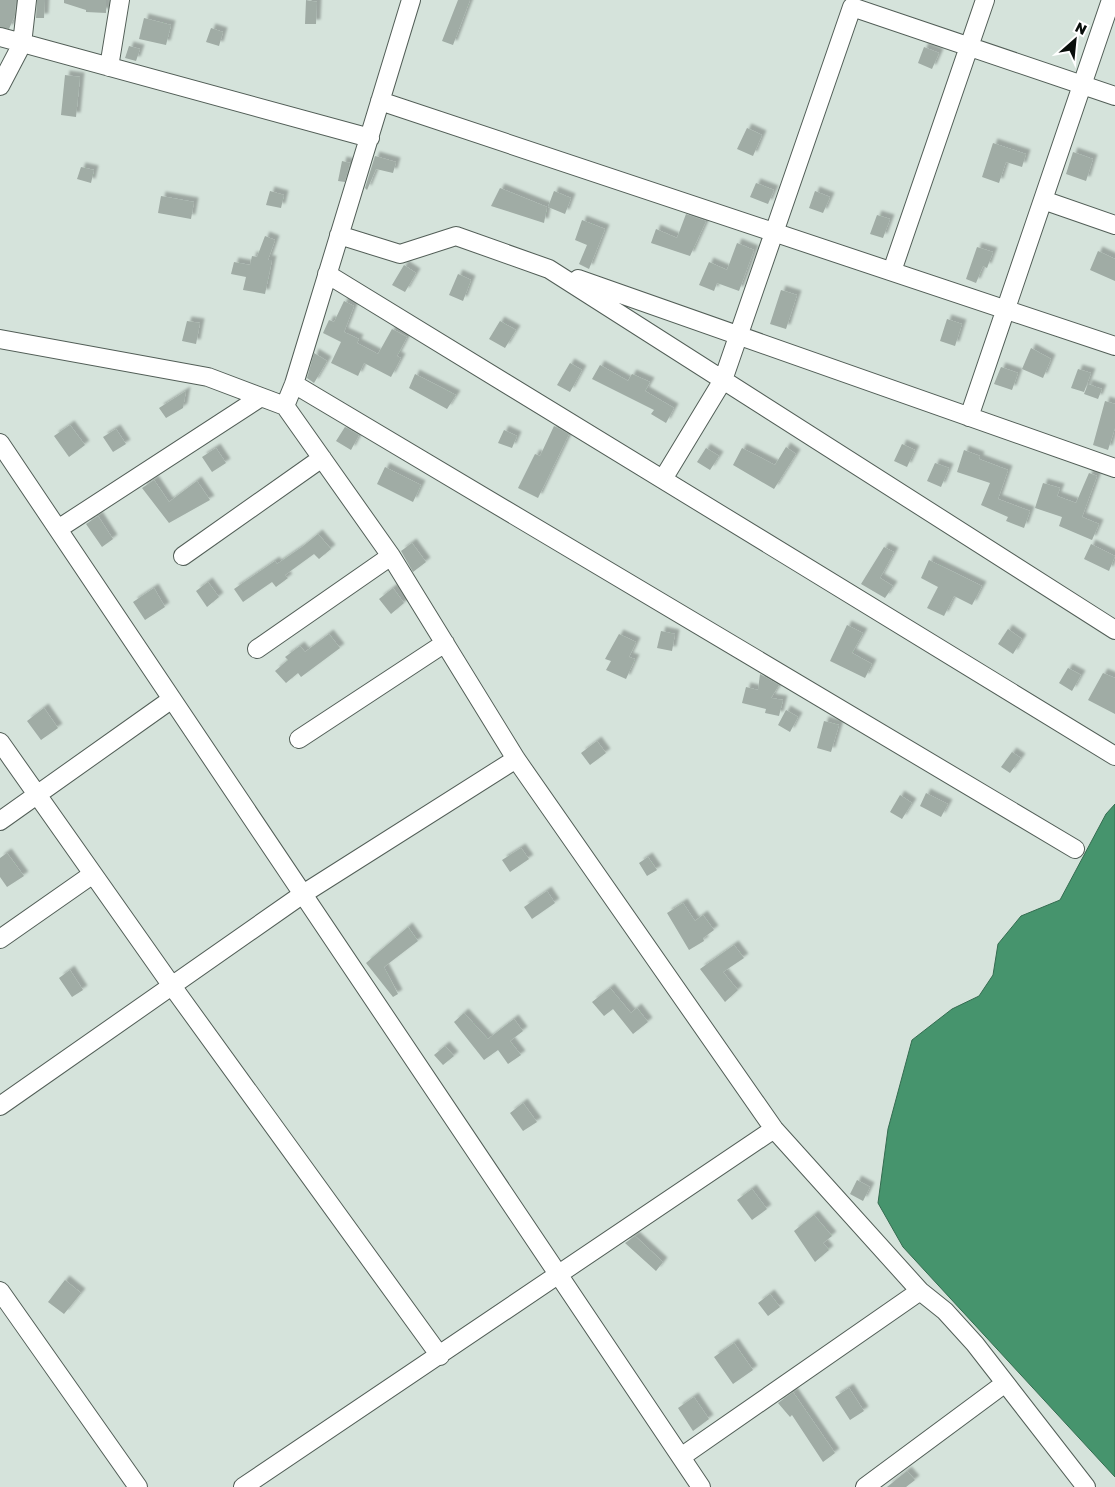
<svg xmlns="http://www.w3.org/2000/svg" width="1115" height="1487" font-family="'Golos Text',sans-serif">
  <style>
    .water { fill: #46946d; stroke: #346c50 }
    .building { fill: #a0aca5; filter: url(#shadow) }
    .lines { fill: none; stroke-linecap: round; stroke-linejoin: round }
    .minor-casing { stroke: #525e57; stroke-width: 20 }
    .minor { stroke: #fff; stroke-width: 18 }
  </style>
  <defs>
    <filter id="shadow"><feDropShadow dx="4.5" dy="-4.5" stdDeviation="1" flood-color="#0004"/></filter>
  </defs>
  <rect width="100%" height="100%" fill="#d5e3db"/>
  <path class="water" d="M1115 804V1477L903 1247 878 1203 888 1129 912 1040 952 1009 979 996 993 975 998 944 1021 916 1060 900 1106 814Z"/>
  <path class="building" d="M0 0H16L15 15 9 29 0 27Z
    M37 0H45L44 18H36Z
    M64 0H106V13L86 12V10L64 3Z
    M306 0 317 2 316 24H305Z
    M458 0H470L453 45 442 41Z
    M144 18 171 25 166 45 139 39Z
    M211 28 223 32 219 46 206 42Z
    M129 46 140 49 136 61 125 58Z
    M924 47 939 53 932 69 918 63Z
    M65 75 80 77 76 117 61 115Z
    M747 128 762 135 753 156 737 149Z
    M993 143 1026 154 1022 167 1006 162 999 183 982 177Z
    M1073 152 1093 159 1086 181 1066 174Z
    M375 156 396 162 393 173 376 169 367 190 365 188Z
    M342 161 350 163 345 182 338 181Z
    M81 167 94 170 91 183 77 179Z
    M756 183 774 190 768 204 750 197Z
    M500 188 547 207 544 223 491 206Z
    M270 191 284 195 281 208 266 205Z
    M554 191 571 198 565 214 548 207Z
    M815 191 830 197 823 213 809 208Z
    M161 196 194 202 191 219 158 213Z
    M686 214 706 221 690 256 651 243 656 229 677 238Z
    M877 215 890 219 883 238 870 234Z
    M582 220 605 229 589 269 579 264 587 245 575 240Z
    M265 236 275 240 268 260H272L265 294 243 290 246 277 231 274 234 262 250 265 252 256 257 257Z
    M737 243 754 250 739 291 717 283 714 291 699 285 709 262 727 270Z
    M977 247 993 252 987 268 983 266 976 283 966 279Z
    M1098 251 1115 259V281L1090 270Z
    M404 265 416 273 405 292 392 285Z
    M458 274 471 280 463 301 449 295Z
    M781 290 797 295 786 329 770 324Z
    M344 301 354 306 344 332 359 339 357 343 378 354 392 329 407 337 397 356 401 358 391 377 364 363 358 376 331 363 341 342 323 333 329 320 334 322Z
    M947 319 962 324 955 346 940 341Z
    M187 321 200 323 196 344 182 341Z
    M500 321 516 330 505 348 489 339Z
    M1031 348 1051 359 1043 378 1022 369Z
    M314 353 327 361 314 383 307 378Z
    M570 363 582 370 570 392 557 385Z
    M600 365 628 381 632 374 650 382 645 391 674 408 666 423 651 414 654 410 592 379Z
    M1001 367 1018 373 1012 390 994 384Z
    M1078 369 1091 373 1084 392 1071 388Z
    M415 374 456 395 447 409 409 388Z
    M1088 384 1102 389 1098 399 1084 394Z
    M186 391 183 408 166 418 159 408Z
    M1105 401 1115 404V428L1108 450 1093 445Z
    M70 425 85 445 69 457 54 436Z
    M554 426 569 434 538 498 518 488 535 454 540 456Z
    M345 427 359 435 351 450 336 441Z
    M116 429 126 444 113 452 103 437Z
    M504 430 517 436 512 448 498 443Z
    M902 444 915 450 907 467 894 461Z
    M786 447 796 454 774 489 733 465 742 448 775 465Z
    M216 448 226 463 212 472 202 457Z
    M706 448 719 456 710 470 697 462Z
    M964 450 980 456 979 459 1008 470 998 499 1030 511 1024 528 1006 521 1008 517 981 505 990 483 957 472Z
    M935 463 949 468 941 487 927 481Z
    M385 467 421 485 413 502 377 484Z
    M1089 473 1097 476 1082 517 1099 524 1092 540 1059 526 1062 517 1035 508 1043 483 1060 488 1057 496 1076 503Z
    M154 480 169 502 197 481 210 500 169 523 142 488Z
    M98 516 113 539 102 547 86 524Z
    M318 534 331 549 319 559 314 554 285 575 288 578 276 587 272 582 243 602 234 589 275 561 277 564 302 547Z
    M412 543 426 562 413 572 401 551Z
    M1091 544 1115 556 1109 571 1084 559Z
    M884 547 894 552 880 578 893 586 885 598 861 584Z
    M929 560 982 586 972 605 954 596 944 616 927 608 938 587 921 578Z
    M208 582 219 597 207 607 196 591Z
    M154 588 165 607 145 620 133 602Z
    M393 588 404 603 391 614 379 599Z
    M847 625 863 633 852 653 872 664 865 678 830 661Z
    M1008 629 1022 639 1013 654 998 644Z
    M661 631 675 634 672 651 657 648Z
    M329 634 340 648 301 677 298 673 286 683 275 671 288 660 285 657 300 646 305 652Z
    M619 634 636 642 629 657 635 659 626 679 606 670 611 661 605 659Z
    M1068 668 1081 675 1072 691 1059 683Z
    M1103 673 1115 678V714L1088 700Z
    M760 674 779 685 771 698 783 700 779 716 765 713 766 709 742 703 746 687 758 690Z
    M44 708 58 728 41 740 27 721Z
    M786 710 798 717 790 732 778 725Z
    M824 721 839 725 831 752 817 748Z
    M597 741 606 753 590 765 581 753Z
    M1012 752 1021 758 1010 773 1001 767Z
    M926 793 948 804 941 817 920 806Z
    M900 795 912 803 902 819 890 812Z
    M521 848 529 859 510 872 502 860Z
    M7 853 24 876 7 887 0 877V858Z
    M648 857 657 870 647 876 639 863Z
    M547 891 555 903 532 919 524 907Z
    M683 903 695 921 703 915 714 930 703 938 704 941 689 950 667 913Z
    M408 927 418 941 384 967 398 994 393 997 366 963Z
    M734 945 744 958 723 972 738 990 725 1002 700 969Z
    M70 970 83 990 72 997 59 978Z
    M610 988 631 1013 637 1008 648 1022 633 1034 613 1009 604 1016 592 1002Z
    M464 1013 488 1039 514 1019 523 1031 510 1041 521 1055 508 1064 498 1050 484 1060 454 1022Z
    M445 1046 454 1056 443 1065 434 1055Z
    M523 1103 537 1122 523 1131 510 1113Z
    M857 1180 870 1187 863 1201 850 1194Z
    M752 1189 767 1209 752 1220 737 1200Z
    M814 1215 832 1236 823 1243 829 1250 815 1262 794 1231Z
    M635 1236 663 1262 656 1271 625 1243Z
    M65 1280 81 1293 64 1314 48 1302Z
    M770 1294 780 1307 768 1316 758 1303Z
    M734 1343 753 1370 733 1384 714 1357Z
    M849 1388 864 1411 850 1420 835 1397Z
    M793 1392 835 1453 823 1462 792 1415 790 1417 778 1403Z
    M694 1397 709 1419 693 1431 678 1408Z
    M907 1471 915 1480 906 1487H887Z"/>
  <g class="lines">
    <defs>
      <path id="minor" d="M411 0 294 384 285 406 391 556 516 759 774 1129 920 1291 945 1311 975 1344 1086 1487
        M0 37 370 138
        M109 67 120 0
        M0 86 22 44 27 0
        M380 101 1115 346
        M1043 200 1115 225
        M339 235 400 254 456 236 549 269 1115 630
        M892 271 985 0
        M327 274 1115 756
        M578 279 1115 468
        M0 339 208 377 285 406
        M294 384 1075 849
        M969 417 1111 0
        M0 443 701 1487
        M663 479 723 380 852 7 1115 96
        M58 529 261 397
        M183 556 322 458
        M257 649 391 556
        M299 739 445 643
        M0 742 172 986 440 1356
        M0 821 172 699
        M0 939 93 874
        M0 1106 303 894 516 759
        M0 1291 138 1487
        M681 1457 920 1291
        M243 1487 774 1129
        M865 1487 1004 1384"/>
    </defs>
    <use href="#minor" class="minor-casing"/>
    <use href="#minor" class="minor"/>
  </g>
  <g transform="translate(1075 40) rotate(27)" stroke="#ffffff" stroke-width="4" paint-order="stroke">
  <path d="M0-4L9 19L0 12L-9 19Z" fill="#090e0b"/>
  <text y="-8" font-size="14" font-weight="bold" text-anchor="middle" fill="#090e0b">N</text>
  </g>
</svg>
